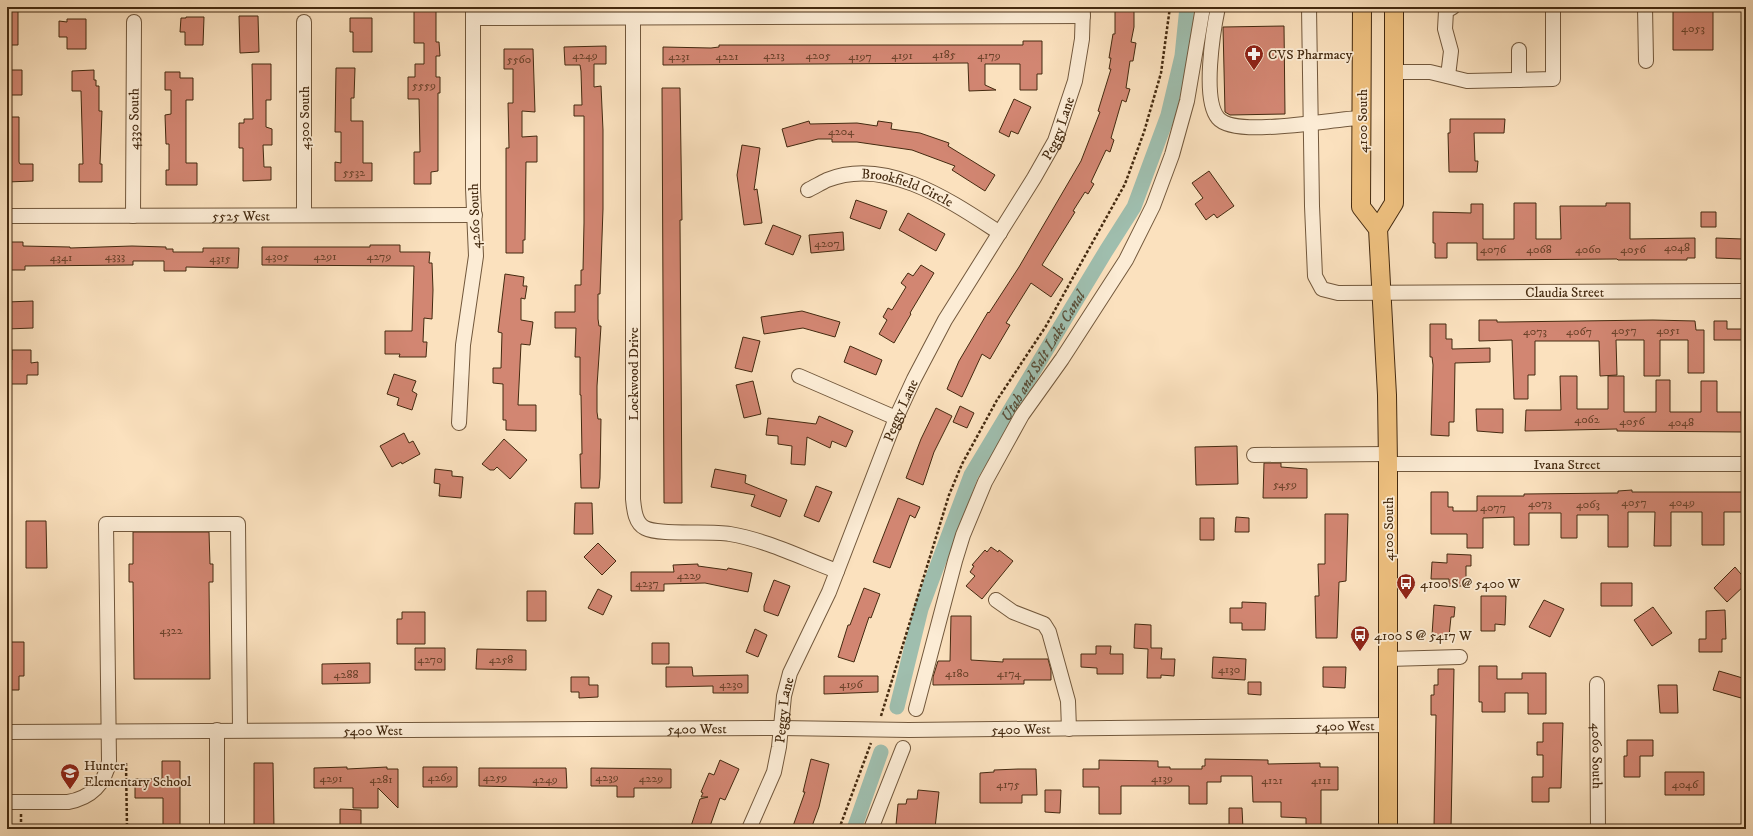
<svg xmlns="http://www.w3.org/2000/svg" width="1753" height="836" font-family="'IM FELL DW Pica',serif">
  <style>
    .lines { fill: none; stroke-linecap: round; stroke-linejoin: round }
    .canal { stroke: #9fbeae; stroke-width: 15 }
    .building { fill: #d28672; stroke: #442a10 }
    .minor-casing { stroke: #72583c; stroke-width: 16 }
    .major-casing { stroke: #442a10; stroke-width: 20 }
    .path { stroke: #442a10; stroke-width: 2.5; stroke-dasharray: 3 2; stroke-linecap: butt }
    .minor { stroke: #fcecd5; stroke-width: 14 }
    .major { stroke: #eec07f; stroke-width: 18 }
    .labels { text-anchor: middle; stroke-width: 3.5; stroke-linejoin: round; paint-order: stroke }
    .number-label { font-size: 12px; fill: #684128 }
    .poi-label { font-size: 14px; fill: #442a10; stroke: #fcecd5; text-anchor: start }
    .street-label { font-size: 14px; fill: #442a10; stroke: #fcecd5 }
    .water-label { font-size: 15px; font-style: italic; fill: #5b4f38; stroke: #fcecd5 }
  </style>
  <rect width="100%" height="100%" fill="#fbe1be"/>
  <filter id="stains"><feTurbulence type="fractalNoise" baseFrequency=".005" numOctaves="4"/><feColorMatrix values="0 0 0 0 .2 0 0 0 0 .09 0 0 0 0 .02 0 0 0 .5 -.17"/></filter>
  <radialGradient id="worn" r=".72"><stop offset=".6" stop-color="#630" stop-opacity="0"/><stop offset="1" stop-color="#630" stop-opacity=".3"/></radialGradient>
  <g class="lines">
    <g class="canal">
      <path id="s1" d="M897 707 921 609 971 475 1106 251 1134 207 1168 115 1182 56 1187 7"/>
      <path d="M854 829 881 752"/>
    </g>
  </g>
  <path class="building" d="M7 7H18V45H7Z
    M414 7H436V42H439L440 56H436V77H440V93H438V171L431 172V184H414V152H420L419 99H408V77H415V64H424V43H414Z
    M1115 7H1134V27L1131 42 1136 43 1133 61H1130L1126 88 1130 89 1126 102 1122 100 1111 138 1114 140 1110 152 1106 150 1091 182 1094 184 1088 194 1085 192 1073 211 1075 212 1042 265 1063 279 1051 297 1031 283 1006 323 1010 325 990 359 982 354 962 397 947 389 959 361 988 312 989 313 1019 267 1081 161 1100 112 1098 111 1111 69H1109L1111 58H1109L1113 34H1115Z
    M1673 7H1713V50H1673Z
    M239 16H258L259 52 240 53Z
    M186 17H204L203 45H185V32H180L181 18H186Z
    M350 18H372V52H353V32H350Z
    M67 19H86V49H67V37H59V21L67 22Z
    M1284 26 1285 114 1230 115 1225 112 1223 27Z
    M1023 41H1042V74H1037V90H1020V64H985V85L996 90 969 91 968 63 663 65V47L711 48 719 47V45H1023Z
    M606 46V64H594V87L601 86 603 130V209L600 294H598V319L599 326H601L597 386V412L598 419H601L600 478 599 488H581L580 454H582L581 395H580V357H575L576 328H555V312H575V285H581V270H583L584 223V116H574V105H582L581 71 580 65H565L564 47Z
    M504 49H533L535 112 522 111V137L537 136V162H526L525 240H523V253H506V148H509L508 103H513V69H504Z
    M252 64H271V100H266V127L272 129V145H263L264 167H271V180L243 181V148H239V123H244V119H253Z
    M336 68H355L354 98H351V121H363V163H372V181H335V162L341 163V132H335Z
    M7 70H22V95H7Z
    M94 70V80H96V86H99V111H102L100 164H102V182H79V164H83L81 91H72V71Z
    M165 72H180V78H193V100H186V163H197V185H166V170H169V144H166L165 115 171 114V90H165Z
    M662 88H680L682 220H680L682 503H664Z
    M1014 99 1031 107 1018 134 1011 131 1009 137 999 132Z
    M7 117H19V162L20 164H33V181L7 182Z
    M1450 119H1505L1504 133H1474L1475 161H1478L1477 172H1449L1448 133H1450Z
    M809 121 810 124 857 123 877 126 878 121 892 123 891 129 920 133 949 143 948 146 995 175 985 191 952 170 955 166 912 150 857 142H832V139H818L787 147 782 129Z
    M742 145 760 148 754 190 757 189 762 223 744 225 737 175Z
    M1209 171 1234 206 1217 218 1214 214 1206 220 1195 204 1203 198 1192 183Z
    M856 200 887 211 880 229 850 218Z
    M1514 203H1536V239H1561L1560 206H1606V203H1630V239L1695 238V258H1687V260H1618L1617 259 1477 260V243H1447V258H1435V243H1433V212L1471 213V204H1483V239H1514Z
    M1701 212H1716V227H1701Z
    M908 213 945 234 936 251 899 230Z
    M773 225 801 236 793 255 765 244Z
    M843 232 844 250 811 253 809 235Z
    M1716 238 1743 239 1742 259 1716 258Z
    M7 242H23V246L70 247V248L132 246 166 247V249H173V252H203V248H239L238 268 186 267V271H164V261H133V265L25 266V270H7Z
    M370 245H400V252H430L429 263H432L433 290 432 319 424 318 423 342H427L426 357H399L400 354H385V331H412L414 266 262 265V247H370Z
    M921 265 934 273 910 313 911 314 894 343 879 334 887 320 883 317 888 308 892 310 906 287 901 283 908 273 913 276Z
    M505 274 524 277 523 286H527L525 299 521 298V320L533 322 530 345 521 344 518 405H536V431L506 430V420H503V384L493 383V368H501L502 333 498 332Z
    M33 301V328L7 329V302Z
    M802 311 840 322 835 337 803 328 764 334 761 317Z
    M1479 320H1497V322H1505L1653 320 1695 321 1696 330H1704V373H1688V340H1660V376H1644V340H1616L1617 375 1600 376 1599 341H1535V375H1528V399H1514L1512 340 1479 341Z
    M1714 321H1727V329H1746V340H1714Z
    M1430 324H1446V339H1452V349L1490 348V362L1455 363 1454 422H1449V436L1431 435 1433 365 1432 357H1430Z
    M743 337 760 341 752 372 735 368Z
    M850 346 882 360 876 375 844 362Z
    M12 350H31V363L38 362V375H27V384H7V362L12 360Z
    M394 374 416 381 412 391 417 394 412 410 397 405 399 398 387 394Z
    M1560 376H1577V409H1608V376H1624V412H1656V380H1670V412H1701V381H1717V412H1741L1742 432 1617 431V429L1525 431 1526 410H1561Z
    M753 381 761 414 744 418 736 385Z
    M960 406 974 413 967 428 953 422Z
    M936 408 952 416 934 452 923 485 906 478 921 439Z
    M1476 409H1503V433L1477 431Z
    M819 416 853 431 846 447 832 441 830 448 807 437 805 465 791 464 792 446 778 444V436L766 435 768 418 816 424Z
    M404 433 409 443 413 441 420 454 402 464 401 462 392 467 380 446Z
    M504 439 527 460 510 479 497 467 494 470H490L482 464Z
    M1237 446 1238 484 1196 485 1195 447Z
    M1264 463H1281V467L1307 469V498H1263Z
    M435 469 452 471V476L463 477 461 498 439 496 440 484 434 483Z
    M715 469 746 475 745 483 787 500 780 517 751 506 755 495 711 487Z
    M816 486 832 492 819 522 804 516Z
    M1632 490V492H1742L1743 512H1724V545H1702V512H1671V546H1654L1655 512H1628V547H1608V515H1577V538H1561V513H1529V545H1514V517L1483 518V548H1467V534H1431V492H1448V507H1453V511H1477V496H1524V494L1618 493V491Z
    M898 498 920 507 915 518 910 515 890 568 873 562Z
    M575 503H592L593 534H574Z
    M1325 514H1348L1346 581 1339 582 1337 638H1316L1315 596H1319L1318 564H1325Z
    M1236 517 1249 518V532H1235Z
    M1200 518H1214V540H1200Z
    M26 521H46L47 568H26Z
    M133 532H209L210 564H213V582H209L210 679H134L133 582H129V564H133Z
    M598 543 616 561 602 575 584 557Z
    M991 547 998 552 999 550 1013 561 982 599 966 586 975 576 970 572 974 566 972 565 985 550 987 552Z
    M1447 554 1471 555V566H1466V586H1449V579H1431L1432 562 1447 563Z
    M698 564V566L727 570 728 568 752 573 748 592 705 583 664 584V591H631V572H674L673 565Z
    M1735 567 1746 580V584L1727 602 1714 588Z
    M774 580 790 586 778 616 764 611V606Z
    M1601 583H1632V606H1601Z
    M864 588 880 594 871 618 869 617 854 662 838 657 848 625H850Z
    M598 589 612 596 603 615 588 608Z
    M527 591H546V621H527Z
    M1481 596H1506L1505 625 1495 624V631H1481Z
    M1544 600 1564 609 1550 637 1529 627Z
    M1242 602 1266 603 1265 630H1242V623H1230V608H1242Z
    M1434 605 1455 607 1454 617H1451L1449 636 1432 635Z
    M1653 607 1672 633 1652 646 1634 620Z
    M1725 610 1726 639H1722V652H1699V639H1706V611Z
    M402 612H425V644H397V619H402Z
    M951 616H971V660L1003 662V659H1048L1051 670V680H1024V684L933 685V677L938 661H950Z
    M1135 624 1151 625V648H1162L1161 659H1175L1174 676 1161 675V678H1147L1148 649 1134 648Z
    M755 629 767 635 758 657 746 652Z
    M7 642H24V676H19V690H7Z
    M652 643H669V664H652Z
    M1096 646H1111L1110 654H1123V674H1097V668L1081 667V654H1096Z
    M415 648H445V670H415Z
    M477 649 526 650V670L476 669Z
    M1213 657 1246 659 1245 680 1212 678Z
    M370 663V683L322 684V664Z
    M1479 666H1497V679H1522V673H1546V714H1528V693H1505V712H1482V702H1479Z
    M666 667H692L693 676 748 675V693H713V686L666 687Z
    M1323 667H1346L1345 688 1323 687Z
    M1438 669H1454L1451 828 1434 827 1436 715H1431V695H1434V685H1438Z
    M1719 671 1746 679 1741 698 1713 690Z
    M824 676H878V692L824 694Z
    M571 677H589V685H598V697L579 698V692H571Z
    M1248 682H1261V695L1248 694Z
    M1658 685H1677L1678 713H1660Z
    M1543 723H1563L1561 788H1549V802H1532V777H1543V755H1537V742H1543Z
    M1627 740H1653V756H1640V777H1624V756H1627Z
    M811 759 829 764 819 807 811 829H792L805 792H803Z
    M1205 759 1268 760V764L1320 763V767H1338V790H1321V826H1306V818L1281 817V802H1253L1252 776H1221V782H1207V804H1189V786H1121V814H1099V787H1083V769H1099V760L1158 761V767H1170V769H1202V766H1205Z
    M720 760 739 769 725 800 720 798 709 829H690L700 799 708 797H701L703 793 701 792 709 773 714 775Z
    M162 761H180V829H163V798H135V779H162Z
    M254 763H273L274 829H254Z
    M347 767V769L387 767V769H398V808L378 788V808H353V788H314V768Z
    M423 767H457V787H423Z
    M479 768H566L567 788 479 786Z
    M591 768 671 769V788H634V797H617V786H591Z
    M1018 769H1036L1037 795H1022V803H980V773L994 772V770Z
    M1665 772H1704V795H1665Z
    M918 790 939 792 935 828 896 825 898 804H906L907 799H917Z
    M1045 790H1061L1060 813 1045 812Z
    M1229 808H1242L1243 829H1229Z
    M340 809 361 810V827L340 826Z"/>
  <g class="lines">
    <defs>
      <g id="minor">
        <path d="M1218 7C1213 31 1202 99 1218 118 1235 139 1335 118 1362 118"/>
        <path id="s2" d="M1309 7 1312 206 1315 276 1322 289 1338 293 1746 291"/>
        <path d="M1645 7 1646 61"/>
        <path d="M473 18 1083 16"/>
        <path d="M633 18V499C634 509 635 523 645 528 661 536 708 530 730 534 766 540 802 558 837 571"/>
        <path d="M304 22V215"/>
        <path d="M1519 50V80"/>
        <path d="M1394 72H1430L1467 81 1553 79V7"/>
        <path d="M1448 76 1451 51 1445 29 1446 11 1453 7"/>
        <path id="s3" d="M808 190C814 187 821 183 827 180 887 156 952 202 1000 233"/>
        <path id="s4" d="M7 216 475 215"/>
        <path id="s5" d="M133 216 134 22"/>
        <path d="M799 376 896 418"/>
        <path d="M459 423 463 345 476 256 473 188V7"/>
        <path d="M1254 455 1388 454"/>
        <path id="s6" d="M1388 464H1746"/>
        <path d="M996 600 1013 612 1044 624 1049 632 1068 701 1069 729"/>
        <path d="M1388 659 1460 657"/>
        <path id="s7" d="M1597 684 1598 829"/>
        <path d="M916 709 955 561 963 535 985 482 1022 415 1062 359 1126 260 1153 206 1172 155 1187 101 1203 7"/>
        <path d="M217 730V829"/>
        <path id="s8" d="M7 732 781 728 909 730 1388 725"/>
        <path d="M7 802H68C91 798 105 784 109 761L106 524H238L240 730"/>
        <path id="s9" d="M749 829 774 772 779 747 784 696 790 673 829 592 896 418 914 379 945 320 1034 178 1055 141 1075 81 1082 39 1083 7"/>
        <path d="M871 829 903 748"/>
      </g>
      <path id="major" d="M1362 7 1361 207 1378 229 1387 395 1388 464V829
        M1378 229 1394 203V7"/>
    </defs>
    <use href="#minor" class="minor-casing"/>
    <use href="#major" class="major-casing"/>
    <path class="path" d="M881 716 949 495 962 464 997 400 1046 326 1125 184 1144 132 1161 73 1170 7
      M126 763 127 829
      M21 814V829
      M839 829 871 743"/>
    <use href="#minor" class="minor"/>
    <use href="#major" class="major"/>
  </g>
  <defs>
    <symbol id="pharmacy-pin" viewBox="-11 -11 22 30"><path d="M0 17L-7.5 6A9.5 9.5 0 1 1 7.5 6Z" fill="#8f2418" stroke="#fcecd5"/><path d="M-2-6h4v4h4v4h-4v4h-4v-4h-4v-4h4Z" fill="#fff"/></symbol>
    <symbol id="bus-pin" viewBox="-11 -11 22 30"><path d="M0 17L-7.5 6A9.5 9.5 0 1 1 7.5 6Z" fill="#8f2418" stroke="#fcecd5"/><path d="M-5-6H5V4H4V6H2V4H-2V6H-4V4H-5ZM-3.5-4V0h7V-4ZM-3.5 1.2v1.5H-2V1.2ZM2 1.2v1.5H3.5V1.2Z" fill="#fff"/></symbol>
    <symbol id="school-pin" viewBox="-11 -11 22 30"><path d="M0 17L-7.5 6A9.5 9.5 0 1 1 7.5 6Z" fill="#8f2418" stroke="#fcecd5"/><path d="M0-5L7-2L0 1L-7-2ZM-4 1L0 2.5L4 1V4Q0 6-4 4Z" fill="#fff"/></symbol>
  </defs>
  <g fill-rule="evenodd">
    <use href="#pharmacy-pin" x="1243" y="43" width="22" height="30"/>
    <use href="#bus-pin" x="1395" y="572" width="22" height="30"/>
    <use href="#bus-pin" x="1349" y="624" width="22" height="30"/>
    <use href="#school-pin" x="59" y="762" width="22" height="30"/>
  </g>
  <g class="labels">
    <g class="number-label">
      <text x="1693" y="32">4053</text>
      <text x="944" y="58">4185</text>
      <text x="585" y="59">4249</text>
      <text x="774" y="59">4213</text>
      <text x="818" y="59">4205</text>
      <text x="902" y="59">4191</text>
      <text x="989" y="59">4179</text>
      <text x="679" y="60">4231</text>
      <text x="727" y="60">4221</text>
      <text x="860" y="60">4197</text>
      <text x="519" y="63">5560</text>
      <text x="424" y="89">5559</text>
      <text x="841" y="135">4204</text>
      <text x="354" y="176">5532</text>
      <text x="827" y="247">4207</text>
      <text x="1677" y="251">4048</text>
      <text x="1493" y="253">4076</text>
      <text x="1539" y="253">4068</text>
      <text x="1588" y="253">4060</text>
      <text x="1633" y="253">4056</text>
      <text x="115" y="260">4333</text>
      <text x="277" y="260">4305</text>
      <text x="325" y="260">4291</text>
      <text x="379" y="260">4279</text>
      <text x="61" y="261">4341</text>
      <text x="220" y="262">4315</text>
      <text x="1624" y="334">4057</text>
      <text x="1668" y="334">4051</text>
      <text x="1535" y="335">4073</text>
      <text x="1579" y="335">4067</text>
      <text x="1587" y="423">4062</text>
      <text x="1632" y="425">4056</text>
      <text x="1681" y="426">4048</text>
      <text x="1285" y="488">5459</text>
      <text x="1634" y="506">4057</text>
      <text x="1682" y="506">4049</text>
      <text x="1540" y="507">4073</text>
      <text x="1588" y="508">4063</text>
      <text x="1493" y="511">4077</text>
      <text x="689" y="579">4229</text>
      <text x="647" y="587">4237</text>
      <text x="171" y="634">4322</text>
      <text x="430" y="663">4270</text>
      <text x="501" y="663">4258</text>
      <text x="1229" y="673">4130</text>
      <text x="957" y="677">4180</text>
      <text x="1009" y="677">4174</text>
      <text x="346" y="678">4288</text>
      <text x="731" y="688">4230</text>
      <text x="851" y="688">4196</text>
      <text x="440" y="781">4269</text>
      <text x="495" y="781">4259</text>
      <text x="607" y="781">4239</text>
      <text x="331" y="782">4291</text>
      <text x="651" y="782">4229</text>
      <text x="1162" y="782">4139</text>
      <text x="381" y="783">4281</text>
      <text x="545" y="783">4249</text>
      <text x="1272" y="784">4121</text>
      <text x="1321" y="784">4111</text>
      <text x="1008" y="788">4175</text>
      <text x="1685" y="788">4046</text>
    </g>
    <g class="poi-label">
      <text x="1268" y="59">CVS Pharmacy</text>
      <text x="1420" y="588">4100 S @ 5400 W</text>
      <text x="1374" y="640">4100 S @ 5417 W</text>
      <text x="84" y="770">Hunter<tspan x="84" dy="16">Elementary School</tspan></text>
    </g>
    <g class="street-label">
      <text transform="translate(304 118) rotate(-90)" y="5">4300 South</text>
      <text dy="5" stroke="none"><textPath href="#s5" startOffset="97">4330 South</textPath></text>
      <text transform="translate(1362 121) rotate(-90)" y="5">4100 South</text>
      <text dy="5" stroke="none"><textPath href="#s9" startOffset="772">Peggy Lane</textPath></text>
      <text dy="5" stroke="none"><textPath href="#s3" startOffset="105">Brookfield Circle</textPath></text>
      <text dy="5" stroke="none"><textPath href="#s4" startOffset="234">5525 West</textPath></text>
      <text transform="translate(474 216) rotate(-92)" y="5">4260 South</text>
      <text dy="5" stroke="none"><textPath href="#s2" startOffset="527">Claudia Street</textPath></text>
      <text transform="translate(633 374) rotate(-90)" y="5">Lockwood Drive</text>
      <text dy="5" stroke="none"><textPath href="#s9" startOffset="448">Peggy Lane</textPath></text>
      <text dy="5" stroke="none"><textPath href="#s6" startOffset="179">Ivana Street</textPath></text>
      <text transform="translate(1388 529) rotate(-90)" y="5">4100 South</text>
      <text dy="5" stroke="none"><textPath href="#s9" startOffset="125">Peggy Lane</textPath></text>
      <text dy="5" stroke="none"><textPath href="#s8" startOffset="1338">5400 West</textPath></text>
      <text dy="5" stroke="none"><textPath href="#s8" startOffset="690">5400 West</textPath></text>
      <text dy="5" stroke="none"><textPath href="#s8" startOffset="1014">5400 West</textPath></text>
      <text dy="5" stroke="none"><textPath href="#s8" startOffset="366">5400 West</textPath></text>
      <text dy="5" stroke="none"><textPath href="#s7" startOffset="72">4060 South</textPath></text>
    </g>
    <g class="water-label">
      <text dy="5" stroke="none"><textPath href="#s1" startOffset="383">Utah and Salt Lake Canal</textPath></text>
    </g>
  </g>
  <rect width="1753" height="836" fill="none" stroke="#fbe1be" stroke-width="24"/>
  <rect x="8" y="8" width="1737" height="820" fill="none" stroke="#442a10" stroke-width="2"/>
  <rect x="12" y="12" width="1729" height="812" fill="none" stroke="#442a10"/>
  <rect width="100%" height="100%" filter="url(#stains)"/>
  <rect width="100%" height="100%" fill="url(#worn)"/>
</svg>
